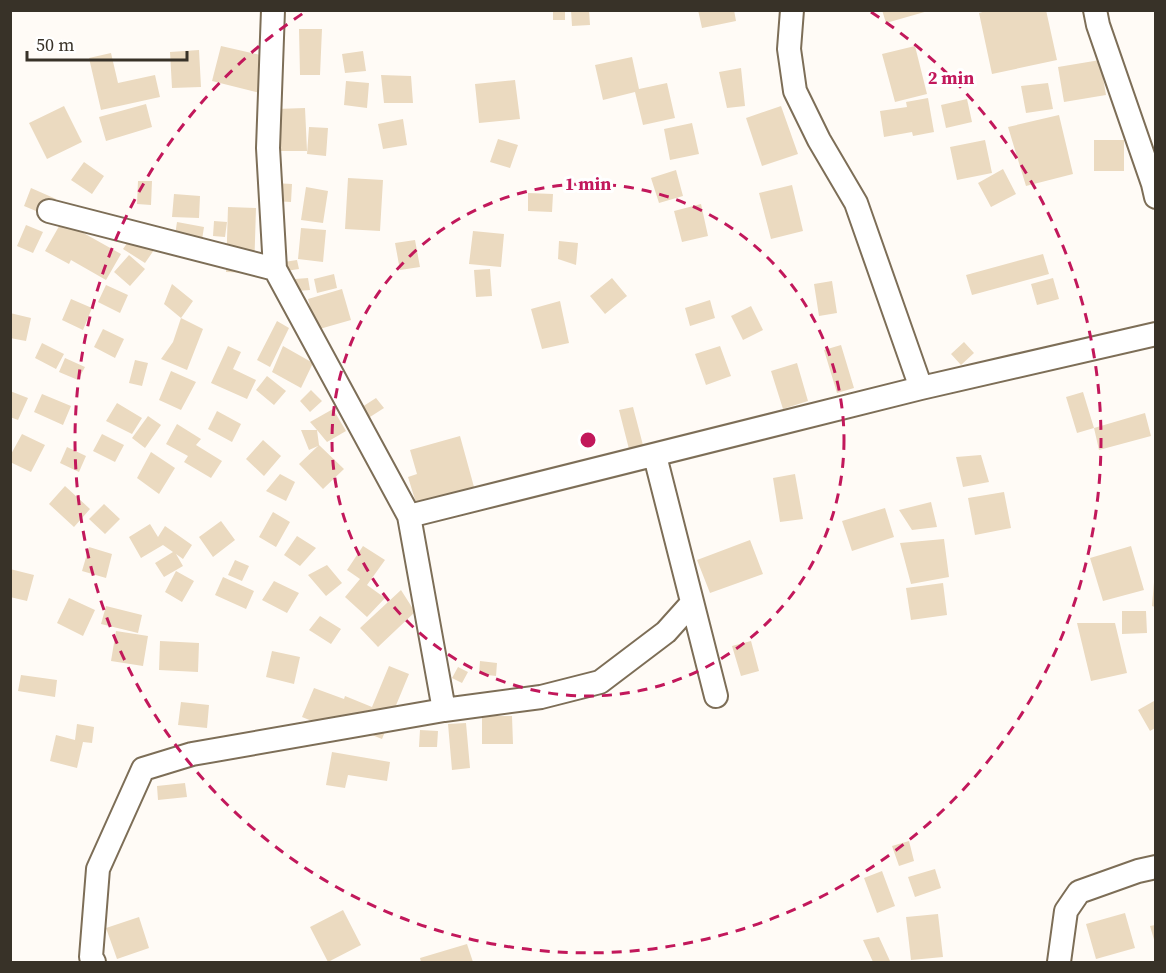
<svg xmlns="http://www.w3.org/2000/svg" width="1166" height="973" font-family="'Source Serif 4',serif">
  <style>
    .building { fill: #ebdac0 }
    .lines { fill: none; stroke-linecap: round; stroke-linejoin: round }
    .minor-casing { stroke: #7d6e57; stroke-width: 26 }
    .minor { stroke: #fff; stroke-width: 22 }
    .ring { fill: none; stroke: #c2185b; stroke-width: 3; stroke-dasharray: 10 8 }
    .centre { fill: #c2185b; stroke: #fff; stroke-width: 3 }
    .ring-label { font-size: 18px; text-anchor: middle; font-weight: bold; fill: #c2185b; stroke: #fff; stroke-width: 6; stroke-linejoin: round; paint-order: stroke }
  </style>
  <rect width="100%" height="100%" fill="#fffbf6"/>
  <path class="building" d="M553 10H565V20H553Z
    M571 10H589L590 25 572 26Z
    M698 10H734L736 21 702 28Z
    M882 10H928V11L886 23Z
    M989 10H1046L1057 60 992 74 979 13Z
    M299 29H322L320 75H300Z
    M221 46 269 57 260 93 212 81Z
    M915 46 927 94 895 102 882 54Z
    M199 50 201 87 172 88 170 52Z
    M363 51 366 71 345 73 342 54Z
    M111 53 118 83 155 75 160 97 101 110 89 58Z
    M632 57 639 89 667 83 675 118 643 125 635 92 603 100 595 65Z
    M1100 60 1106 95 1064 102 1058 67Z
    M741 68 745 106 727 108 719 72Z
    M381 75 411 76 413 103H384Z
    M515 80 520 119 479 123 475 84Z
    M346 81 369 83 367 108 344 105Z
    M1048 83 1053 109 1026 113 1021 86Z
    M928 98 934 132 913 136 912 132 884 137 880 111 907 107 906 102Z
    M967 99 972 122 946 128 941 105Z
    M146 104 152 127 106 141 99 117Z
    M64 106 82 142 47 159 29 123Z
    M781 106 798 154 762 166 746 118Z
    M305 108 307 151H277L276 109Z
    M1059 115 1073 174 1026 186 1008 127Z
    M403 119 407 145 383 149 378 124Z
    M692 123 699 154 670 160 664 129Z
    M309 127 328 128 326 156 307 154Z
    M498 139 518 145 510 168 490 162Z
    M985 140 992 173 957 180 950 147Z
    M1094 140H1124V171H1094Z
    M84 162 104 176 92 194 71 180Z
    M1003 169 1016 194 991 207 978 183Z
    M676 170 683 196 659 203 651 178Z
    M348 178 383 180 380 231 345 229Z
    M138 181H152L151 205 137 204Z
    M274 183 292 184 291 202 273 201Z
    M792 185 803 231 771 239 759 193Z
    M306 187 328 191 323 223 301 220Z
    M31 188 56 199 48 216 24 206Z
    M528 193 553 194 552 212 528 211Z
    M174 194 200 196 199 218 172 217Z
    M701 204 708 236 682 242 674 211Z
    M228 207 256 208 254 273 226 272Z
    M62 221 121 254 106 280 71 260 69 264 45 251Z
    M214 221 227 222 225 237 213 236Z
    M177 222 204 227 202 240 175 235Z
    M26 225 43 232 33 253 17 246Z
    M301 228 326 230 323 262 298 259Z
    M473 231 504 234 501 267 469 264Z
    M132 236 154 250 145 263 123 249Z
    M415 240 420 267 400 270 395 243Z
    M559 241 578 243 576 265 558 259Z
    M1043 254 1049 274 972 295 966 275Z
    M129 255 145 269 130 286 114 272Z
    M297 260 299 269 286 271 284 262Z
    M490 269 492 296 476 297 474 270Z
    M334 274 337 288 317 293 314 279Z
    M308 278 310 290 297 291 295 279Z
    M612 278 627 296 605 314 590 296Z
    M1053 278 1059 299 1037 305 1031 284Z
    M832 281 837 313 819 316 814 284Z
    M172 284 193 301 181 318 164 304Z
    M106 285 128 295 120 313 98 302Z
    M342 289 351 320 316 330 308 299Z
    M71 299 92 308 83 330 62 320Z
    M710 300 715 318 690 326 685 308Z
    M560 301 569 343 542 349 531 309Z
    M751 306 763 330 743 340 731 316Z
    M10 313 31 318 26 341 10 338Z
    M181 318 203 329 187 370 161 359 173 342Z
    M277 321 289 328 270 367 257 360Z
    M103 329 124 339 115 358 94 347Z
    M964 342 974 353 961 365 951 354Z
    M42 343 64 354 56 369 35 358Z
    M841 345 854 388 837 393 824 350Z
    M228 346 241 352 233 369 256 380 247 399 211 383Z
    M283 346 313 363 301 388 272 372Z
    M720 346 731 376 706 385 695 354Z
    M65 358 85 367 78 380 59 372Z
    M135 360 148 363 142 386 129 383Z
    M797 363 808 401 783 409 771 371Z
    M171 371 196 382 181 410 159 400Z
    M267 376 286 391 274 405 256 390Z
    M311 390 322 401 310 412 300 401Z
    M10 391 28 398 18 420 10 417Z
    M1083 392 1094 428 1077 433 1066 397Z
    M42 394 71 406 63 425 34 412Z
    M376 398 384 408 370 417 362 407Z
    M117 403 142 418 132 434 106 421Z
    M633 407 644 449 630 453 619 410Z
    M333 409 346 431 327 442 317 430 319 445 344 469 323 489 299 464 318 446 309 450 301 430H317L310 422Z
    M217 411 241 424 232 442 208 429Z
    M1145 413 1151 436 1099 450 1094 428Z
    M148 416 161 425 145 448 132 438Z
    M177 424 201 439 196 445 222 461 211 478 184 462 188 456 166 444Z
    M22 434 45 445 31 472 10 462V456Z
    M102 434 124 445 115 462 93 451Z
    M460 436 474 487 416 503 408 477 417 474 410 450Z
    M263 440 281 456 264 476 246 459Z
    M67 447 86 456 79 472 60 463Z
    M151 452 175 468 159 494 137 478Z
    M981 455 989 482 963 487 956 457Z
    M280 474 295 482 286 501 266 491Z
    M795 474 803 519 780 522 773 478Z
    M65 486 90 509 74 527 49 504Z
    M1004 492 1011 528 975 535 968 498Z
    M931 502 937 527 912 530 899 510Z
    M104 504 120 519 105 534 89 519Z
    M885 508 894 537 852 551 842 521Z
    M273 512 290 522 276 547 259 537Z
    M221 521 235 540 213 557 199 537Z
    M150 524 158 537 165 526 192 545 183 559 176 554 183 566 164 577 155 563 173 552 163 545 141 558 129 537Z
    M297 536 316 548 300 566 284 555Z
    M944 539 949 577 911 584 900 543Z
    M750 540 763 574 710 593 697 560Z
    M363 546 385 560 367 585 385 598 367 617 345 597 360 579 347 570Z
    M1131 546 1144 590 1103 601 1090 558Z
    M89 547 112 554 106 578 82 571Z
    M235 560 249 566 242 581 228 575Z
    M327 565 342 583 326 596 308 575Z
    M10 569 34 575 27 601 10 597Z
    M176 571 194 581 182 602 165 592Z
    M223 577 254 591 246 609 215 595Z
    M274 581 299 593 287 613 262 600Z
    M1154 582H1155V607L1152 606Z
    M943 583 947 615 911 620 906 588Z
    M401 590 415 612 378 647 360 628Z
    M69 598 95 610 83 636 57 623Z
    M106 606 142 615 138 633 101 624Z
    M1122 611H1146L1147 633 1122 634Z
    M320 616 341 629 331 644 309 630Z
    M1077 623H1115L1127 673 1091 681Z
    M116 631 148 636 143 666 111 661Z
    M160 641 199 643 198 672 159 670Z
    M751 641 759 671 741 676 732 646Z
    M272 651 300 657 294 684 266 677Z
    M480 661 497 663 496 676 479 674Z
    M389 666 409 674 382 739 335 720 332 729 302 717 314 688 344 699 345 696 372 707Z
    M458 667 468 672 462 683 452 678Z
    M21 675 57 680 55 697 18 691Z
    M1154 701 1155 728 1150 731 1138 710Z
    M181 702 209 705 207 728 178 725Z
    M482 716H512L513 744H482Z
    M466 723 470 768 452 770 448 724Z
    M77 724 94 727 92 743 83 742 77 768 50 761 56 735 75 740Z
    M420 730 438 731 437 747H419Z
    M332 752 390 762 387 781 348 775 345 788 326 785Z
    M185 783 187 797 158 800 157 786Z
    M909 841 914 861 899 866 892 846Z
    M935 869 941 888 915 897 908 877Z
    M882 871 895 906 877 913 864 878Z
    M343 910 361 945 328 962 310 927Z
    M1125 913 1135 948 1096 959 1086 924Z
    M938 914 943 957 911 960 906 917Z
    M139 917 149 948 117 959 106 928Z
    M1155 925V943L1150 926Z
    M879 937 890 961 873 962 863 940Z
    M467 944 473 962H421L420 958Z"/>
  <g class="lines">
    <defs>
      <path id="minor" d="M273 10 268 148 275 269
        M792 10 789 49 795 91 819 140 856 203 921 388
        M1095 10 1098 25 1153 184 1156 197
        M49 211 275 269 409 516 921 388 1156 334
        M655 456 716 696
        M409 516 444 710
        M94 962 91 957 98 869 143 769 192 754 444 710 541 697 600 682 666 632 692 603
        M1059 962 1066 911 1079 892 1138 871 1156 867"/>
    </defs>
    <use href="#minor" class="minor-casing"/>
    <use href="#minor" class="minor"/>
  </g>
  <g class="ring">
    <circle cx="588" cy="440" r="256"/>
    <path d="M871 12A513 513 0 1 1 305 12"/>
  </g>
  <circle cx="588" cy="440" r="9" class="centre"/>
  <g class="ring-label">
    <text x="951" y="84">2 min</text>
    <text x="588" y="190">1 min</text>
  </g>
  <rect width="1166" height="973" fill="none" stroke="#383228" stroke-width="24"/>
  <path d="M27 51v9h160v-9" fill="none" stroke="#383228" stroke-width="3"/>
  <text x="36" y="51" font-size="18" fill="#383228" stroke="#ffffff" stroke-width="4.5" paint-order="stroke">50 m</text>
</svg>
